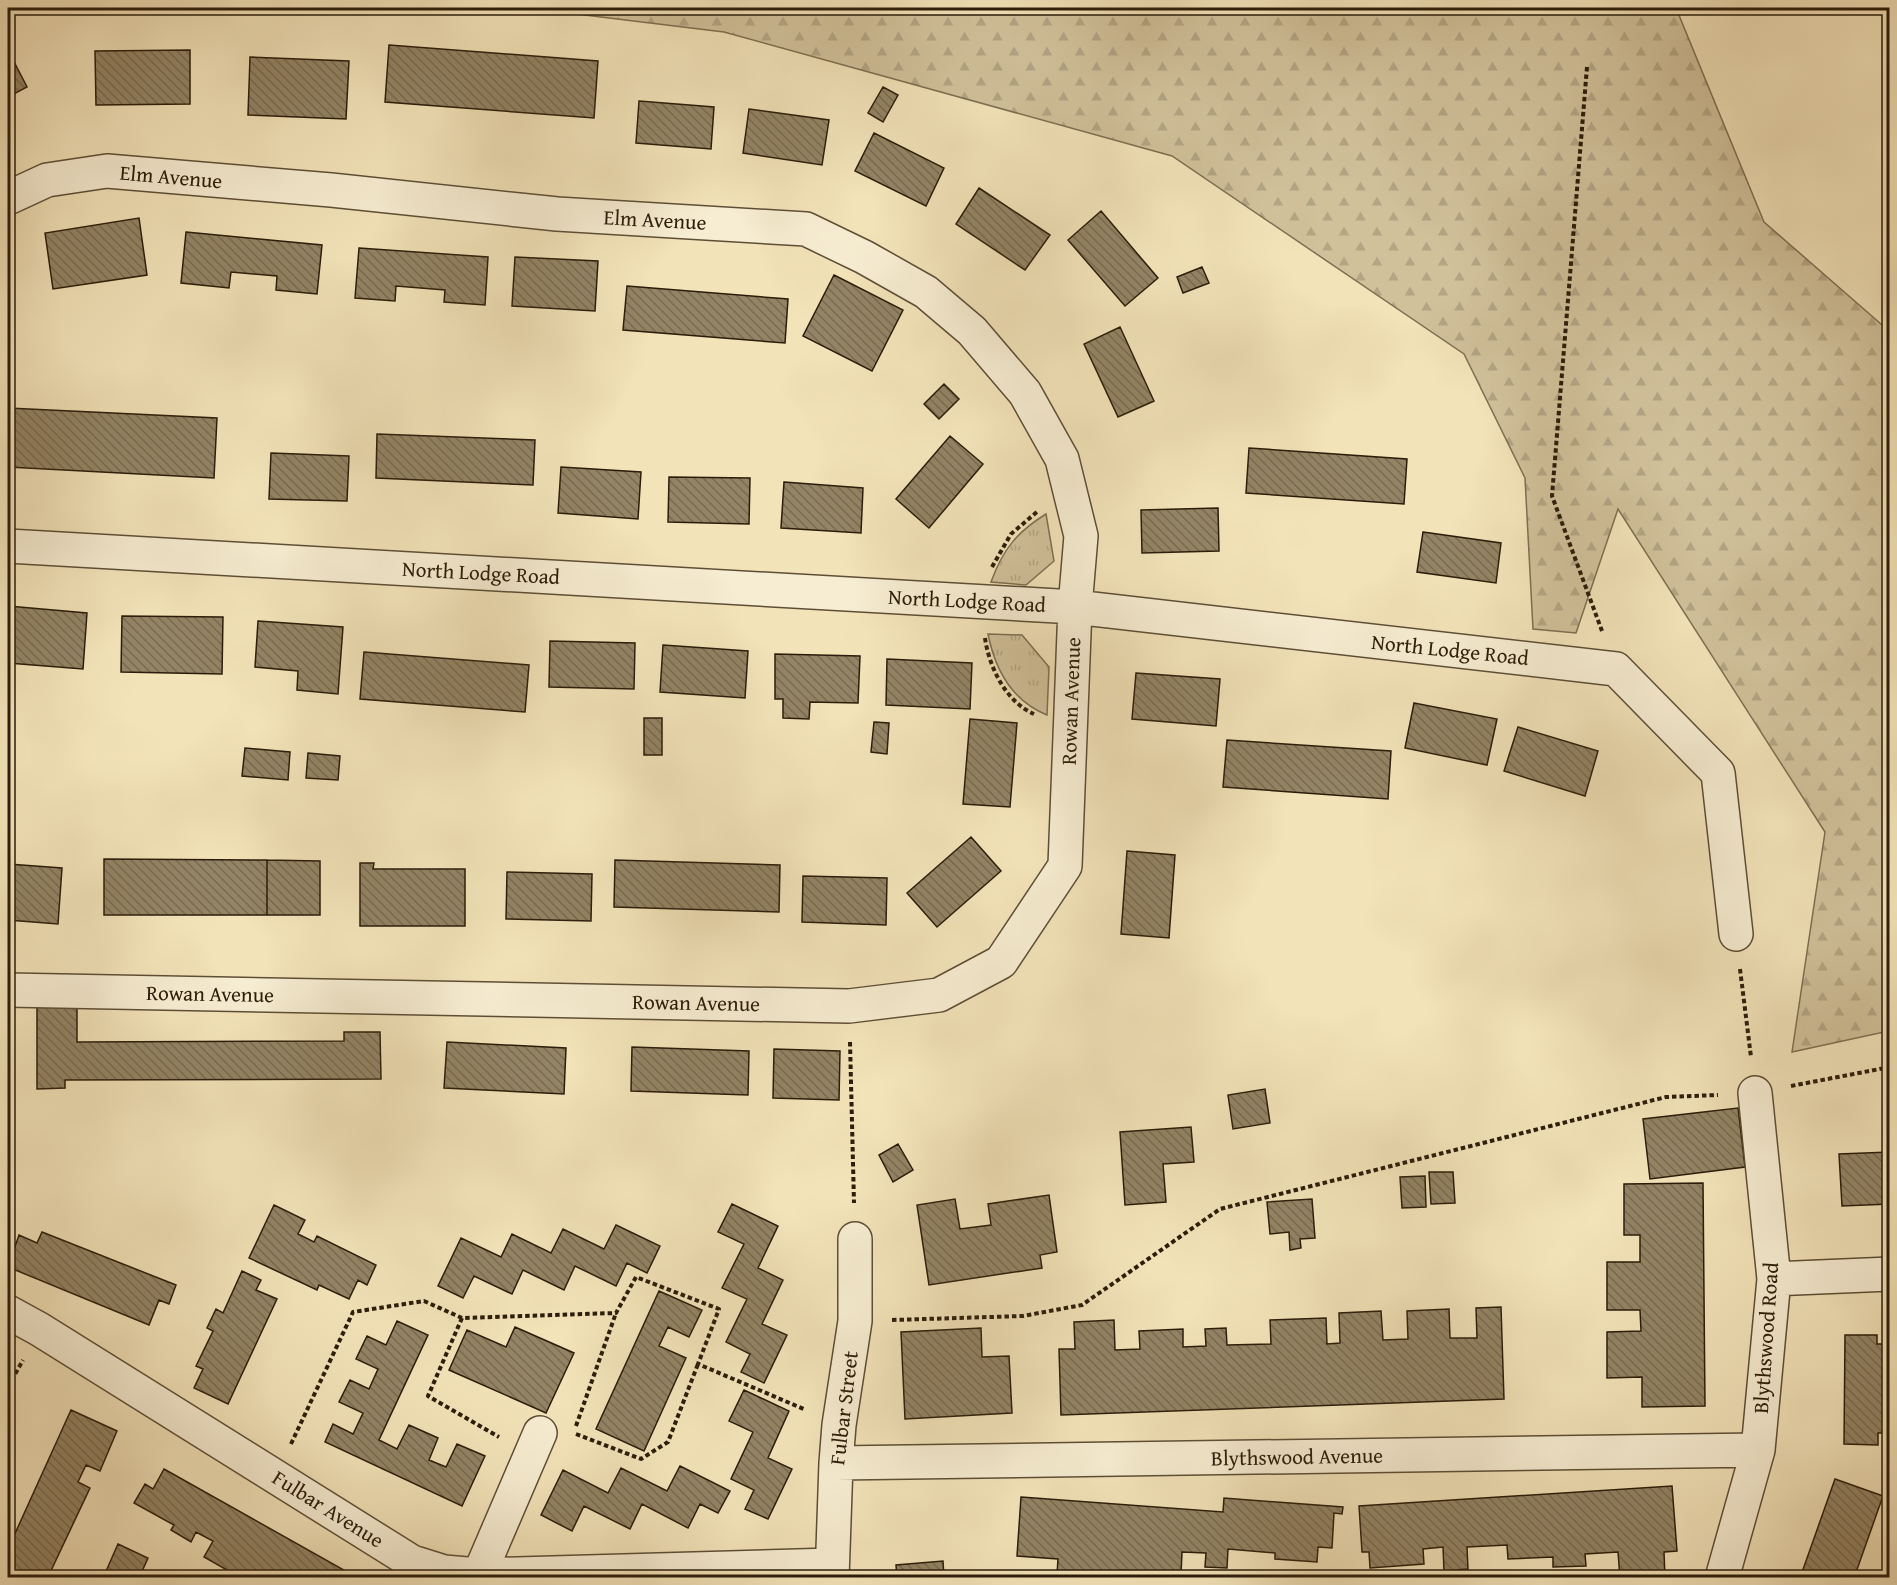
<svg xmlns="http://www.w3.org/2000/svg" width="1897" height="1585" font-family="'Gentium Book Plus',serif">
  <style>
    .grass { fill: url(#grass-tufts); stroke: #7e6f52; stroke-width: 1.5 }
    .forest { fill: url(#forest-firs); stroke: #7e6f52; stroke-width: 1.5 }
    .building { fill: url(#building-back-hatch); stroke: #2b1d0a; stroke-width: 1.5 }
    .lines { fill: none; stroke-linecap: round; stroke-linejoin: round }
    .minor-casing { stroke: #5d4e36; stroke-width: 36 }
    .path { stroke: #2b1d0a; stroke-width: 4; stroke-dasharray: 4.5 3; stroke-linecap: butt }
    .minor { stroke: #f7edd2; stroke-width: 33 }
    .labels { text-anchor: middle; stroke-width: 4.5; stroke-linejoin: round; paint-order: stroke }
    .street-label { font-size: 21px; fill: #2b1d0a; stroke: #f7edd2 }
  </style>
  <defs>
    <pattern id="grass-tufts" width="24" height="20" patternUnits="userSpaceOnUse" patternTransform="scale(1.5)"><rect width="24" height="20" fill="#d1c19b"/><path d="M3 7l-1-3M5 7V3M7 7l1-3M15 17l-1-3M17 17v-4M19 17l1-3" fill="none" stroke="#b4a584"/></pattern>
    <pattern id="forest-firs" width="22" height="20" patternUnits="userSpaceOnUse" patternTransform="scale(1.5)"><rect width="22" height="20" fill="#d1c19b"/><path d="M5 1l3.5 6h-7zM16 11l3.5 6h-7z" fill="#b4a584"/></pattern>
    <pattern id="building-back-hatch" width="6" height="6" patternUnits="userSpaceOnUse" patternTransform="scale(1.5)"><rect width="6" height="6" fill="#938465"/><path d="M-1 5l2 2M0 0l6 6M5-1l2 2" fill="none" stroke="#786b51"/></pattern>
  </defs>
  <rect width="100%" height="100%" fill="#f3e3b9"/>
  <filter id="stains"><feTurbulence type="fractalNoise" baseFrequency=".00333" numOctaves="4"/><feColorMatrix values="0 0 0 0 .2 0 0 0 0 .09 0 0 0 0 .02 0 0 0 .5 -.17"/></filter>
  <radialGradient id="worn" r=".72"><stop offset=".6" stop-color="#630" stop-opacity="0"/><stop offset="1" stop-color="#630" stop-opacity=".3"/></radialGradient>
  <path class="grass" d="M1046 514 1054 561 1026 585 991 582C1003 549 1017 532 1046 514Z
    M988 634 1022 635 1049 667 1047 715C1012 701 995 669 988 634Z"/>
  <path class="forest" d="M527 8H1676L1764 222 1889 331V1031L1792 1052 1825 832 1618 509 1576 633 1533 629 1525 478 1464 354 1172 156 724 32Z"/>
  <path class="building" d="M389 45 598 61 594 118 385 102Z
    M8 50 27 87 8 97Z
    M190 50V104L96 105 95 51Z
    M250 57 349 61 346 119 248 115Z
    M883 87 898 95 883 122 868 113Z
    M639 101 714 107 711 149 636 143Z
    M749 109 829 120 822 165 743 153Z
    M874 133 944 168 926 206 855 171Z
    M979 188 1050 235 1025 270 956 224Z
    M1101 211 1158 278 1125 306 1068 240Z
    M139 218 147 275 53 289 45 233Z
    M186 232 322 245 317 294 276 290 277 276 231 272 229 288 181 283Z
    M359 248 488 257 485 305 444 302 445 290 396 286 395 301 355 298Z
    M515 257 598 261 595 311 512 306Z
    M1202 267 1209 283 1183 293 1177 277Z
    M834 275 903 310 872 371 803 336Z
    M627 286 788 299 785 343 623 330Z
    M1120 327 1154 401 1118 417 1084 344Z
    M944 384 959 399 939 419 924 404Z
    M8 408 217 418 214 478 8 467Z
    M377 434 535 440 533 485 376 478Z
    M950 436 983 464 929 528 896 499Z
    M1249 448 1407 459 1404 504 1246 493Z
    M271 453 349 456 347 501 269 499Z
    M561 467 641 472 638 519 558 513Z
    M669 477 750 478 749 524 668 522Z
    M784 482 863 488 861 533 781 528Z
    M1218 508 1219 551 1142 553 1141 510Z
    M1423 532 1501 543 1496 583 1417 572Z
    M8 606 87 613 83 669 8 663Z
    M122 616 223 617 222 674 121 672Z
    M258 621 343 627 338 694 297 690 298 671 255 667Z
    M550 641 635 643 634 689 549 687Z
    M663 645 748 651 745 698 660 692Z
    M364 652 529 665 525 712 360 699Z
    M775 654 860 656 858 703 810 702 809 719 783 718V699H775Z
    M887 659 972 663 970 709 886 705Z
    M1136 673 1220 679 1216 726 1132 719Z
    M1414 703 1497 719 1487 765 1405 748Z
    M644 718H662V755H644Z
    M970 719 1017 723 1010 807 963 804Z
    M874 722 889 723 887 754 871 752Z
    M1518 727 1598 751 1585 796 1504 771Z
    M1227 740 1391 751 1388 799 1223 787Z
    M245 748 290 752 288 780 242 776Z
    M308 753 340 756 338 780 306 778Z
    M971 837 1001 871 937 927 907 893Z
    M1127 851 1175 855 1169 938 1121 934Z
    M104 859 267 860V915H104Z
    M267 860 320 861V915H267Z
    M615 860 780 865 779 912 614 907Z
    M360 863H374L373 869H465V926H360Z
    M8 864 62 868 58 924 8 920Z
    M507 872 592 874 591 921 506 919Z
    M803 876 887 878 886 925 802 922Z
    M37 1007H77V1042L344 1041V1032H380L381 1079 65 1080V1088L37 1089Z
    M447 1042 566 1048 564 1094 444 1088Z
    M632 1047 749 1051 748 1095 631 1091Z
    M774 1049 840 1051 839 1100 773 1098Z
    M1265 1089 1270 1123 1233 1129 1228 1095Z
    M1738 1108 1745 1167 1650 1179 1643 1119Z
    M1191 1127 1194 1162 1163 1164 1166 1202 1125 1205 1120 1132Z
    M898 1144 913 1170 893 1182 879 1155Z
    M1890 1152V1204L1842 1206 1839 1154Z
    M1429 1172H1453L1455 1203 1431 1204Z
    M1425 1176 1426 1207 1402 1208 1400 1177Z
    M1703 1183 1705 1406 1642 1407V1377L1607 1378V1332L1641 1331 1640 1310H1607V1262H1640V1235H1624V1184Z
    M1049 1195 1057 1252 1040 1255 1042 1268 929 1285 917 1205 955 1199 960 1229 991 1225 988 1204Z
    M1312 1199 1315 1238 1300 1239 1301 1248 1290 1250 1289 1232 1270 1234 1267 1202Z
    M732 1204 778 1226 758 1268 783 1280 762 1324 787 1335 764 1383 741 1372 750 1354 726 1342 747 1299 722 1288 744 1244 718 1232Z
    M274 1205 305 1220 298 1234 314 1242 317 1236 376 1265 367 1285 358 1280 349 1299 319 1285 317 1290 249 1258Z
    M616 1225 660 1246 647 1273 627 1263 616 1286 575 1266 564 1290 523 1270 512 1294 474 1276 463 1298 438 1286 461 1238 501 1257 512 1234 551 1253 563 1229 604 1249Z
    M42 1232 176 1285 169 1304 159 1300 149 1325 8 1267 19 1235 37 1243Z
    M242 1271 261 1280 256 1290 277 1299 228 1404 194 1388 203 1369 196 1366 213 1331 207 1328 216 1309 223 1313Z
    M659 1291 702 1310 689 1337 668 1327 659 1346 686 1358 644 1451 596 1429Z
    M1501 1307 1504 1399 1061 1415 1059 1349H1075L1074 1322 1114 1320 1115 1350 1140 1349 1139 1331 1183 1329V1347L1206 1346 1205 1329 1226 1328 1227 1345 1271 1344 1270 1320 1326 1318 1327 1344 1340 1343 1339 1313 1381 1311 1383 1340 1408 1339 1407 1311 1449 1309 1450 1338H1477L1476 1308Z
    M397 1321 428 1335 379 1440 397 1449 409 1425 438 1438 429 1460 446 1467 457 1444 485 1456 462 1506 325 1442 333 1424 353 1434 363 1413 339 1402 350 1380 369 1389 378 1369 356 1359 367 1336 386 1345Z
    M515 1327 574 1353 546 1413 449 1370 467 1330 506 1347Z
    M981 1328 982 1357 1009 1356 1012 1413 905 1419 901 1332Z
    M1845 1335H1877V1344H1890V1433H1878V1445L1844 1444Z
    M744 1390 789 1411 768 1458 792 1469 768 1519 745 1509 754 1490 731 1479 753 1432 729 1421Z
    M71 1410 117 1431 100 1471 86 1465 78 1482 90 1488 48 1577 43 1575 41 1578H8V1549Z
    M680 1466 730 1491 718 1513 700 1504 688 1528 642 1504 630 1529 584 1506 572 1531 541 1515 563 1470 608 1493 621 1468 667 1491Z
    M164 1469 358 1578H275L265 1572 262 1578H241L204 1557 213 1541 196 1532 191 1542 171 1530 174 1525 134 1503 145 1484 153 1489Z
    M1835 1479 1883 1496 1854 1578H1800Z
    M1672 1486 1677 1551 1664 1552 1665 1578H1620L1618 1552 1585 1554 1586 1566 1553 1567V1557L1508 1559 1507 1545 1467 1547 1468 1569 1444 1571 1443 1547 1423 1549 1424 1564 1370 1568 1369 1552H1362L1359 1506Z
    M1021 1497 1223 1512 1224 1498 1343 1507 1342 1514 1334 1513 1332 1548 1318 1547 1317 1562 1275 1559V1553L1228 1549 1227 1568 1205 1567 1206 1553 1182 1552 1181 1575 1121 1570V1578H1095L1057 1574 1058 1559 1017 1556Z
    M118 1544 148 1558 139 1578H103Z
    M943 1561 944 1578H897L896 1565Z"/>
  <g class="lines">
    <defs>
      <path id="minor" d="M8 198 47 180 107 171 331 190 557 214 806 229 864 257 926 292 972 331 1025 393 1062 459 1081 536 1075 607 1065 866 1001 962 939 995 849 1006 8 990
        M8 546 1075 607 1616 669 1718 773 1736 934
        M1774 1279 1890 1274
        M8 1312 39 1329 412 1562 444 1572 479 1575 832 1565
        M836 1463 1758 1450
        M479 1575 540 1433
        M832 1578 836 1463 839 1425 855 1321V1239
        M1722 1578 1758 1450 1774 1279 1755 1093"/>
    </defs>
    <use href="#minor" class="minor-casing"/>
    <path class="path" d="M1587 67 1552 496 1602 631
      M992 567 1011 534 1038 511
      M985 638C989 667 1006 702 1034 714
      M1740 969 1751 1057
      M850 1042 854 1203
      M1791 1086 1890 1067
      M462 1318 428 1396 499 1437
      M892 1320 1023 1316 1082 1305 1220 1209 1666 1097 1718 1095
      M8 1395 13 1378 23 1360
      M576 1426 616 1313
      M576 1434 641 1459 668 1442 698 1364
      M291 1444 353 1312 424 1301 462 1318 616 1313 636 1277 719 1309 698 1364 806 1410"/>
    <use href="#minor" class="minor"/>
  </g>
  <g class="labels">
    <g class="street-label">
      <text transform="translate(171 177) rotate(5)" y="7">Elm Avenue</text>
      <text transform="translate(655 220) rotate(3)" y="7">Elm Avenue</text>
      <text transform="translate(481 573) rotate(3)" y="7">North Lodge Road</text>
      <text transform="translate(967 601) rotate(3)" y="7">North Lodge Road</text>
      <text transform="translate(1450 650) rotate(6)" y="7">North Lodge Road</text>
      <text transform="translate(1071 701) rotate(-88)" y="7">Rowan Avenue</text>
      <text transform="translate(210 994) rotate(1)" y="7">Rowan Avenue</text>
      <text transform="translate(696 1003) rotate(1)" y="7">Rowan Avenue</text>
      <text transform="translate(1766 1338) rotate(-86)" y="7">Blythswood Road</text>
      <text transform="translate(844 1408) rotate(-83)" y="7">Fulbar Street</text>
      <text transform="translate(1297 1457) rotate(-1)" y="7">Blythswood Avenue</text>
      <text transform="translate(328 1509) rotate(32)" y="7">Fulbar Avenue</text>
    </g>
  </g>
  <rect width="1897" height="1585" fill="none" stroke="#f3e3b9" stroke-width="30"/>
  <rect x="9" y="9" width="1879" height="1567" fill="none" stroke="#2b1d0a" stroke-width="3"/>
  <rect x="15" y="15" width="1867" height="1555" fill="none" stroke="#2b1d0a" stroke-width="1.5"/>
  <rect width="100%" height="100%" filter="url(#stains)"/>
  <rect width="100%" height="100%" fill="url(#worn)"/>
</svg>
